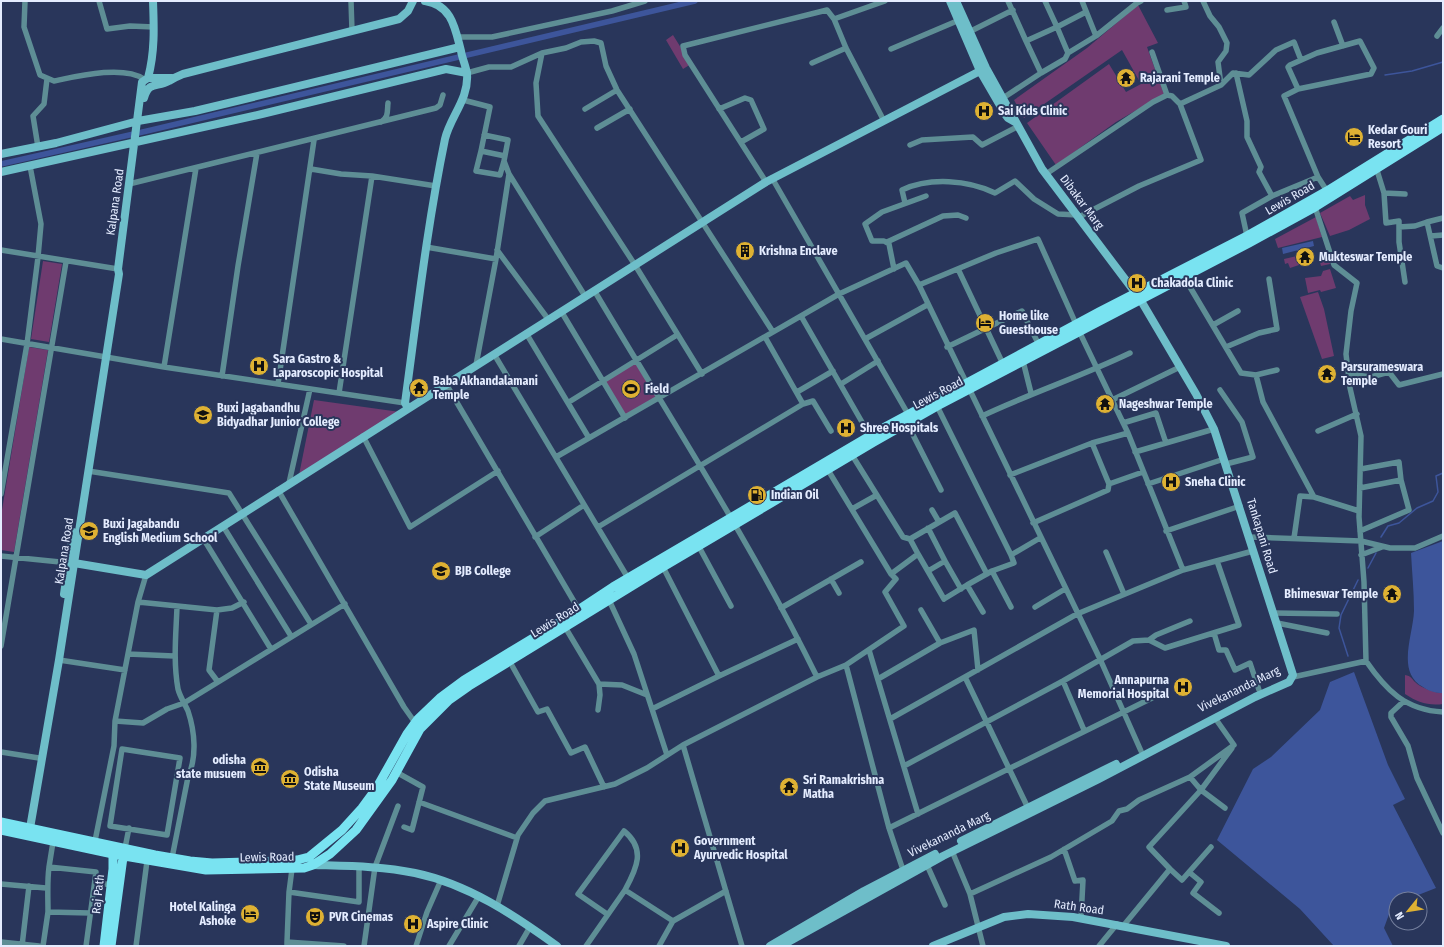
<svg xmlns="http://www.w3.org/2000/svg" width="1444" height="947" font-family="'Fira Sans Condensed',sans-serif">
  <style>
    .green { fill: #6f3b6f }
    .water { fill: #3d559b }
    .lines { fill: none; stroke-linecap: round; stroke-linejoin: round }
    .stream { stroke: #3d559b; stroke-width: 1.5 }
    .canal { stroke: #3d559b; stroke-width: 5.5 }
    .street { stroke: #5e8e95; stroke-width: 5.5 }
    .secondary { stroke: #6ebec9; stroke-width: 8 }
    .primary { stroke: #79e3f1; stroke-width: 9 }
    .labels { text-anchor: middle; stroke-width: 4; stroke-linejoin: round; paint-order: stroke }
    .poi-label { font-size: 12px; font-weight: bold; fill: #e4ecff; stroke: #29365b; text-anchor: start }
    .street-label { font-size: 12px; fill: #e4ecff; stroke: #29365b }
  </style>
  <rect width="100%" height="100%" fill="#29365b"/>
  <path class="green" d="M1138 5 1158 43 1147 47 1164 94 1116 122 1056 165 1027 123 1109 64 1126 92 1141 84 1122 50 1024 118 1014 100 1087 48Z
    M673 35 691 64 683 69 666 40Z
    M1365 195V205L1370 219 1349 230 1330 236 1320 213 1350 196 1353 200Z
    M1316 217 1322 237 1278 248 1275 239Z
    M1327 252 1330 264 1321 266 1318 254Z
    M1297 256 1299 265 1290 268 1288 263 1285 264 1284 259Z
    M43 261 62 264 49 342 31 339Z
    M1330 269 1336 288 1321 292 1320 290 1308 293 1305 278 1321 276 1323 271Z
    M1318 292 1324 309 1334 356 1322 359 1300 297Z
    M29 347 48 350 14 552 1 550V516Z
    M636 360 659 399 625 418 603 380Z
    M314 400 400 412 299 475Z
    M1405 675C1411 676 1412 679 1415 682 1421 688 1435 693 1443 693V704C1428 706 1417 702 1405 694Z"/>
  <path class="water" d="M1313 241 1314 246 1283 254 1282 248Z
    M1443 541V693C1435 693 1429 691 1423 687 1396 672 1413 636 1414 611 1414 592 1412 572 1411 553Z
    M1354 672 1388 765 1405 799 1393 805 1436 888 1408 899H1396V904L1392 906 1384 928 1393 946H1334L1300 909 1217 840 1253 769 1271 757 1320 710 1330 682Z"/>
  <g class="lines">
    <path class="stream" d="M1385 75 1412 71 1443 62
      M1443 157V161
      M1381 537 1388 526 1399 523 1417 508 1433 501 1438 492 1436 476 1443 473
      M1368 568 1376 553
      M1348 656 1339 628 1341 615 1358 580"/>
    <path class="canal" d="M1 164 147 131 695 1"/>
    <path class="street" d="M25 1 24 27 40 75 54 81C78 76 123 65 144 79
      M99 1 107 29 130 26 154 27
      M351 1 352 31
      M1008 1 1026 41 1057 27 1045 1
      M1082 1 1096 36
      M1203 1 1210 16 1219 27 1227 43 1226 51 1218 62 1221 85
      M1167 10 1186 7 1184 1
      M834 19 885 1
      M1334 22 1343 46
      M969 32 1013 10
      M1437 36 1443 28
      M459 37H492L612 11 645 1
      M1026 41 1041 73
      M1360 41 1374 68 1371 74 1298 89 1288 67 1290 65 1317 53Z
      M891 49 957 21
      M542 53 536 83 538 116 635 265 702 374
      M1068 53 1057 27 1086 12
      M812 63 846 48
      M467 73 489 67H511L542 53 566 48 581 42 594 41 601 43 606 66 617 90 773 332
      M1236 73 1247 121V137L1261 167 1259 172 1272 196
      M1003 98 1041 73 1065 59 1068 53 1096 36 1137 3 1141 1
      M463 100 490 107 481 151 505 156
      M1180 104 1221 85 1233 73 1249 75 1276 50 1294 42 1301 60
      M585 109 617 90
      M719 109 745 98 751 100 764 129 741 142
      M381 122C389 117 387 111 388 103
      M597 128 630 109
      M484 135 508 140 504 161 509 174 585 296
      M910 145 922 140 973 137 982 145 1017 127
      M38 147 33 116 44 104 47 79
      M481 151 476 171 500 175 504 161
      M1376 167 1384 193 1386 223 1399 221V242L1405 282
      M311 169 341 174 372 176 436 186
      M1046 174 1153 102 1167 95
      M1318 177 1327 191
      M772 178 908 414
      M766 182 685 55 683 46 827 10 834 19 846 48 884 121
      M129 184 436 108 440 105 443 95
      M1384 193 1405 194
      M905 203 902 190C930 177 968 180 995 193L1015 181 1034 199 1058 214 1078 215
      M1315 207 1334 265 1357 283 1351 311 1346 354 1350 388 1361 436 1359 517 1364 582 1366 661
      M1079 217 1139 186 1201 160 1180 104 1172 96 1167 95 1152 52
      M1427 222 1443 218
      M1399 227 1415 226 1427 222 1437 266 1443 268
      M1247 236 1242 213 1272 196 1318 177 1284 96 1298 89
      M1431 236 1443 235
      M887 242 943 216 958 215 966 218
      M426 247 496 259
      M1 250 118 269
      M497 250 548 319
      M894 269 889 244 884 241H872L865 224 882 212 926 196
      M958 269 1003 364
      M1184 277 1241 373 1256 375 1263 402 1314 497 1300 496 1294 538
      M919 285 996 253 1038 239 1076 324
      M594 290C670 418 752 544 817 677
      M561 311 625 418
      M801 316 870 436
      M1213 325 1238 311
      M1079 331 1128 433 1183 570
      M526 333 589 438
      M765 337 803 404
      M1 339 164 367 405 403
      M865 339 927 305
      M947 347 1022 311 1039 345
      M1226 347 1259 333 1277 329 1269 279
      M494 354 628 578
      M1023 361 1031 393
      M476 365 496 259 509 174
      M164 367 196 168
      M1349 374 1371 377 1389 372 1399 385 1443 374
      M1256 375 1277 370
      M222 376 238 266 257 153
      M278 384 314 140
      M446 384 579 610
      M841 384 878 361
      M1220 390 1242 422 1253 457 1226 464
      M797 392 833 371
      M339 393 372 176
      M1112 400 1180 367
      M569 402 677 335
      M937 406 1011 555
      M982 416C1031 393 1082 376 1130 353
      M907 423 941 490
      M1123 423 1156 413 1166 443
      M1318 431 1357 414
      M363 436 410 527 498 471
      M1135 452 1214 429
      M852 455 903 537 910 539 918 554
      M556 457 839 294 906 263 919 285 1100 659 1141 751
      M1361 469 1399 462 1401 480
      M828 470 891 574 896 579 885 592 904 626 846 665
      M88 471 229 493 311 624
      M1010 475 1092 443 1128 433
      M289 483 310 389
      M1109 484 1143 472
      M1148 484 1224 459
      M278 490 404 707 416 724
      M1 494 27 344 38 257 41 224 30 166
      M1314 497 1359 511
      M852 509 877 495
      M932 510 939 522
      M1033 523 1108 490 1109 484 1092 443
      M223 526 291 636
      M598 527 803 404 813 401 831 431
      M928 528 945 561
      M1166 531 1240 506
      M1360 531 1409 510 1401 480 1360 488
      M535 537 584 505
      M1249 537 1361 541 1390 548H1415L1443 536
      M203 538 271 649
      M910 539 955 513 987 574
      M698 545 731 606
      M1106 552 1124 594
      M1361 555 1382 547
      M1 556 70 563
      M663 567 719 676
      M928 571 945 561 961 589
      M992 571 1011 607
      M891 574 918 554 944 599 967 585
      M146 575 138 602 115 721 143 723 167 709 184 703 345 604
      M831 579 839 593
      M609 600 634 654 667 755
      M138 602 217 610 232 608 244 602
      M1035 607 1065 589
      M781 608 861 562
      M217 610 209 670 218 682
      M921 610 940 643
      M983 612 967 585 992 571 1014 563 1011 555 1040 538
      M1274 613 1337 614
      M1277 623 1327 633
      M565 627 599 684 600 695 598 710
      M1214 633 1219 650H1226L1235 670 1250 663 1259 690
      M1149 640 1156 635 1190 621
      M1 646 66 262
      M869 650 918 814
      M128 654 174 656
      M59 660 125 670
      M510 662 538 712 547 709 571 753 585 747 604 787
      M965 677 1028 808
      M1293 677 1366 661C1386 690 1405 710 1443 712
      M878 679 940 643 974 630 978 670
      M1063 681 1084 730
      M599 684 622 685 647 695
      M1404 701 1391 713V717L1408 746 1417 778 1443 833
      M652 709 719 676 798 639
      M890 719 1077 614 1183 570 1253 551
      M122 749 180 758 167 835 110 826Z
      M1 752 39 758
      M904 766 1063 681 1133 641 1149 640 1165 648 1239 625 1217 561
      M396 772 423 787 412 830 404 827
      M1190 777 1201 790 1225 808
      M419 802 517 838
      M889 828 1152 698
      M95 841 114 746 115 721
      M53 842 49 867 96 872 86 946
      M125 848 129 828
      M1064 849 1075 881 1083 880 1081 918
      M952 851 970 894 1051 857 1112 821 1119 811 1127 809 1139 800 1190 777 1234 745 1215 718
      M172 858 188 777C197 757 195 732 188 711 185 704 180 697 178 689 173 661 176 634 177 607
      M927 865 945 905
      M49 867C47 882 48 896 48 912L90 913
      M292 869 289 892 359 902V867
      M1170 869 1182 880 1211 847
      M1189 872 1201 882 1193 893 1219 913
      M95 882 111 885
      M1 884 46 888
      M970 894 983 946
      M497 906 518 835 533 813 545 801 615 784 647 768 683 745
      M607 914 578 894 624 831C646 849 637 868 625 890
      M1124 925 1170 869 1149 847 1201 790 1232 748
      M1 942 39 946
      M287 942 289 892
      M22 946 29 886
      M43 946 48 912
      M136 946 147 861
      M287 946V942L344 946
      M364 946 375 867 398 806
      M416 946 427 912 441 880
      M449 946 479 896
      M519 946 530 927
      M586 946 625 890 673 921 726 891
      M659 946 673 921
      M742 946 683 745 817 677 846 665 889 828 903 870
      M1099 946 1117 924"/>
    <path class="secondary" d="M950 1 980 71 1005 114 1008 118 1015 122
      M148 78C155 52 154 27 153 1
      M144 98C149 80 158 88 169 81 174 78 178 76 183 74L399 19 408 11 413 1
      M1 154 56 143 138 121 195 111 460 47
      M1 172 262 114 446 69 467 73
      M408 408 405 403C417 315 427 226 445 139 450 117 469 99 467 74 466 66 462 58 461 51 455 28 452 5 425 1
      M74 563 146 575 766 182 980 71
      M64 594 73 532
      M29 834 59 660 119 274 118 269 142 82 148 78H172
      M961 841 1116 764
      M312 863 313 865C347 866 382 866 415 873 468 884 514 915 557 946
      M770 946 864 891 935 854
      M781 946 943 856 1097 780 1255 697 1289 682 1293 675 1214 429 1196 394 1140 299 1042 169 986 68 956 1
      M933 946 1004 917 1028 914 1073 917 1226 946"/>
    <path class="primary" d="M1 822 155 855 190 861 212 863 284 861 297 860 309 857 342 830 362 808 376 789 407 734 418 719 441 697 464 680 563 620 613 587 887 426 1099 312 1247 236 1327 191 1443 119
      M1 830 113 854 206 870 304 868 313 865 330 854 356 830 392 780 420 729 449 700 469 686 663 567 874 442 937 406 1249 243 1315 207 1443 127
      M104 946 113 869V854L115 848
      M111 946 124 850"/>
  </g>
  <defs>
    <symbol id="temple-disc" viewBox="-11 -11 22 22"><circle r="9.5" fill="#deb133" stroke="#29365b"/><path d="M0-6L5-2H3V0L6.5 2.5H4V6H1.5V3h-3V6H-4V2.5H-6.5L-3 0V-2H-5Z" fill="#111"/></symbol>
    <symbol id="hospital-disc" viewBox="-11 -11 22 22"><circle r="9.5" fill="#deb133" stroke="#29365b"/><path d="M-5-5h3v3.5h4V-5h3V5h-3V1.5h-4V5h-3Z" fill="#111"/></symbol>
    <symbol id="hotel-disc" viewBox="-11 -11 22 22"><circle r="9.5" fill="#deb133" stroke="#29365b"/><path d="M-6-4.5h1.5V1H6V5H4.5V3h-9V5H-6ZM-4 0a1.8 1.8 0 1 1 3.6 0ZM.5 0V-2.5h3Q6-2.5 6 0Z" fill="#111"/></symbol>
    <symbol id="building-disc" viewBox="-11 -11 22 22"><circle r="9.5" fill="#deb133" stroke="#29365b"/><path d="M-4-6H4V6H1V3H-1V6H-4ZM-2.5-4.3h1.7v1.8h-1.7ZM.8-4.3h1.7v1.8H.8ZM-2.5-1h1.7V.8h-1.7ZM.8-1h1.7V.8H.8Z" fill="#111"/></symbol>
    <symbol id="stadium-disc" viewBox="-11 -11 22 22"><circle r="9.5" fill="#deb133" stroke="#29365b"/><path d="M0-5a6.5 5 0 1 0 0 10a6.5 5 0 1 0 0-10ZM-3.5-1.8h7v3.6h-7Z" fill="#111"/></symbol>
    <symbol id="university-disc" viewBox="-11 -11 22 22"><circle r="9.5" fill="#deb133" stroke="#29365b"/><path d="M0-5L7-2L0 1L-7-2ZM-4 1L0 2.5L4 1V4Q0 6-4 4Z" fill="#111"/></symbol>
    <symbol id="fuel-disc" viewBox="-11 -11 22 22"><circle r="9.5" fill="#deb133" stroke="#29365b"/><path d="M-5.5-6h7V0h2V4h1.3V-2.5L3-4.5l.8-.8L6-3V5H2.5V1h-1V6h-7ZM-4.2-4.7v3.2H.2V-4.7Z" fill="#111"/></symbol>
    <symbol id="school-disc" viewBox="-11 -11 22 22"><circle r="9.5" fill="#deb133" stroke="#29365b"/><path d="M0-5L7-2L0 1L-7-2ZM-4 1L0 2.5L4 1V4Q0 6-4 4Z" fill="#111"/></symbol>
    <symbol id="museum-disc" viewBox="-11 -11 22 22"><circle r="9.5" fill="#deb133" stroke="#29365b"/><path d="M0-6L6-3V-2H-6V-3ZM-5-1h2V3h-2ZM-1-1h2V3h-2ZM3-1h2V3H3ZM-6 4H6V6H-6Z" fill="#111"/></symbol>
    <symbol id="theatre-disc" viewBox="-11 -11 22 22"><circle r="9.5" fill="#deb133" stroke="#29365b"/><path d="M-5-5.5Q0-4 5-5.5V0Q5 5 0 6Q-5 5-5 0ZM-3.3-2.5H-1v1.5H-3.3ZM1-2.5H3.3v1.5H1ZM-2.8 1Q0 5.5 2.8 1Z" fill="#111"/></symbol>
  </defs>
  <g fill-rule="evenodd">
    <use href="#temple-disc" x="1115" y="67" width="22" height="22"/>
    <use href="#hospital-disc" x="973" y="100" width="22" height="22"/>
    <use href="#hotel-disc" x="1343" y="126" width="22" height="22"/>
    <use href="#building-disc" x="734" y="240" width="22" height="22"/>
    <use href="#temple-disc" x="1294" y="246" width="22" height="22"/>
    <use href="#hospital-disc" x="1126" y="272" width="22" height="22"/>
    <use href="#hotel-disc" x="974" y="312" width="22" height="22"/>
    <use href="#hospital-disc" x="248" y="355" width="22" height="22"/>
    <use href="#temple-disc" x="1316" y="363" width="22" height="22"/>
    <use href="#temple-disc" x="408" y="377" width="22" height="22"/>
    <use href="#stadium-disc" x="620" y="378" width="22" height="22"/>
    <use href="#temple-disc" x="1094" y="393" width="22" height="22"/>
    <use href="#university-disc" x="192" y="404" width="22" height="22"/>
    <use href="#hospital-disc" x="835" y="417" width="22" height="22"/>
    <use href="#hospital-disc" x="1160" y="471" width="22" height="22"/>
    <use href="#fuel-disc" x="746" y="484" width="22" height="22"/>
    <use href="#school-disc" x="78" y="520" width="22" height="22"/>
    <use href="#university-disc" x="430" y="560" width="22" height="22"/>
    <use href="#temple-disc" x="1381" y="583" width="22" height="22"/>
    <use href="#hospital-disc" x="1172" y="676" width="22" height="22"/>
    <use href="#museum-disc" x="249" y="756" width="22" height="22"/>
    <use href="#museum-disc" x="279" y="768" width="22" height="22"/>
    <use href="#temple-disc" x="778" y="776" width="22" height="22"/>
    <use href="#hospital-disc" x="669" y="837" width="22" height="22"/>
    <use href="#hotel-disc" x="239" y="903" width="22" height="22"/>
    <use href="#theatre-disc" x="304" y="906" width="22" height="22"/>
    <use href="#hospital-disc" x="402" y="913" width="22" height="22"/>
  </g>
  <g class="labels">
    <g class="poi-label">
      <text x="1140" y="82">Rajarani Temple</text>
      <text x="998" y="115">Sai Kids Clinic</text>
      <text x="1368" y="134">Kedar Gouri<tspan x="1368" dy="14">Resort</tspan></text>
      <text x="759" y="255">Krishna Enclave</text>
      <text x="1319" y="261">Mukteswar Temple</text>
      <text x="1151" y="287">Chakadola Clinic</text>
      <text x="999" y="320">Home like<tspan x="999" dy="14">Guesthouse</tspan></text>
      <text x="273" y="363">Sara Gastro &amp;<tspan x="273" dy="14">Laparoscopic Hospital</tspan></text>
      <text x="1341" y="371">Parsurameswara<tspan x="1341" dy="14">Temple</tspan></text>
      <text x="433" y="385">Baba Akhandalamani<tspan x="433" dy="14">Temple</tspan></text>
      <text x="645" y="393">Field</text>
      <text x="1119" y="408">Nageshwar Temple</text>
      <text x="217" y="412">Buxi Jagabandhu<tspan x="217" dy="14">Bidyadhar Junior College</tspan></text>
      <text x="860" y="432">Shree Hospitals</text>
      <text x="1185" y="486">Sneha Clinic</text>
      <text x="771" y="499">Indian Oil</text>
      <text x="103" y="528">Buxi Jagabandu<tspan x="103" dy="14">English Medium School</tspan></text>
      <text x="455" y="575">BJB College</text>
      <text x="1378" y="598" text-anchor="end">Bhimeswar Temple</text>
      <text x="1169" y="684" text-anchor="end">Annapurna<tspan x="1169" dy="14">Memorial Hospital</tspan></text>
      <text x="246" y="764" text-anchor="end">odisha<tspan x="246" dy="14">state musuem</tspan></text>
      <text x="304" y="776">Odisha<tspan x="304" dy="14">State Museum</tspan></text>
      <text x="803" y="784">Sri Ramakrishna<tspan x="803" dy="14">Matha</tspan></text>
      <text x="694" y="845">Government<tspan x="694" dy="14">Ayurvedic Hospital</tspan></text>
      <text x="236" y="911" text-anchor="end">Hotel Kalinga<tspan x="236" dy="14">Ashoke</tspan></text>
      <text x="329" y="921">PVR Cinemas</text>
      <text x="427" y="928">Aspire Clinic</text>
    </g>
    <g class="street-label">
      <text transform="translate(1290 198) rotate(-30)" y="4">Lewis Road</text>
      <text transform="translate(115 202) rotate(-82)" y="4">Kalpana Road</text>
      <text transform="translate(1082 202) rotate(53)" y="4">Dibakar Marg</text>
      <text transform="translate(938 393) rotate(-28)" y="4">Lewis Road</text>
      <text transform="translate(1262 536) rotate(73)" y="4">Tankapani Road</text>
      <text transform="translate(64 551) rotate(-81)" y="4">Kalpana Road</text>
      <text transform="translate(555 620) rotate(-32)" y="4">Lewis Road</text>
      <text transform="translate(1239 689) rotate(-26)" y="4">Vivekananda Marg</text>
      <text transform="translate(949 834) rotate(-26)" y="4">Vivekananda Marg</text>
      <text transform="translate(267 857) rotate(-1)" y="4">Lewis Road</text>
      <text transform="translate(98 894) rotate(-84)" y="4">Raj Path</text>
      <text transform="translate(1079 907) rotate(8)" y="4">Rath Road</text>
    </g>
  </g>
  <rect width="1444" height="947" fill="none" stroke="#e4ecff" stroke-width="4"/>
  <g transform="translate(1408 911) rotate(240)"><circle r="19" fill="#29365b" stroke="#747f9d"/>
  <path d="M0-3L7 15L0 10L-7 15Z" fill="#deb133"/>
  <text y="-6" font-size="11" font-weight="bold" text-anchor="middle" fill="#e4ecff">N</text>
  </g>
</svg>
